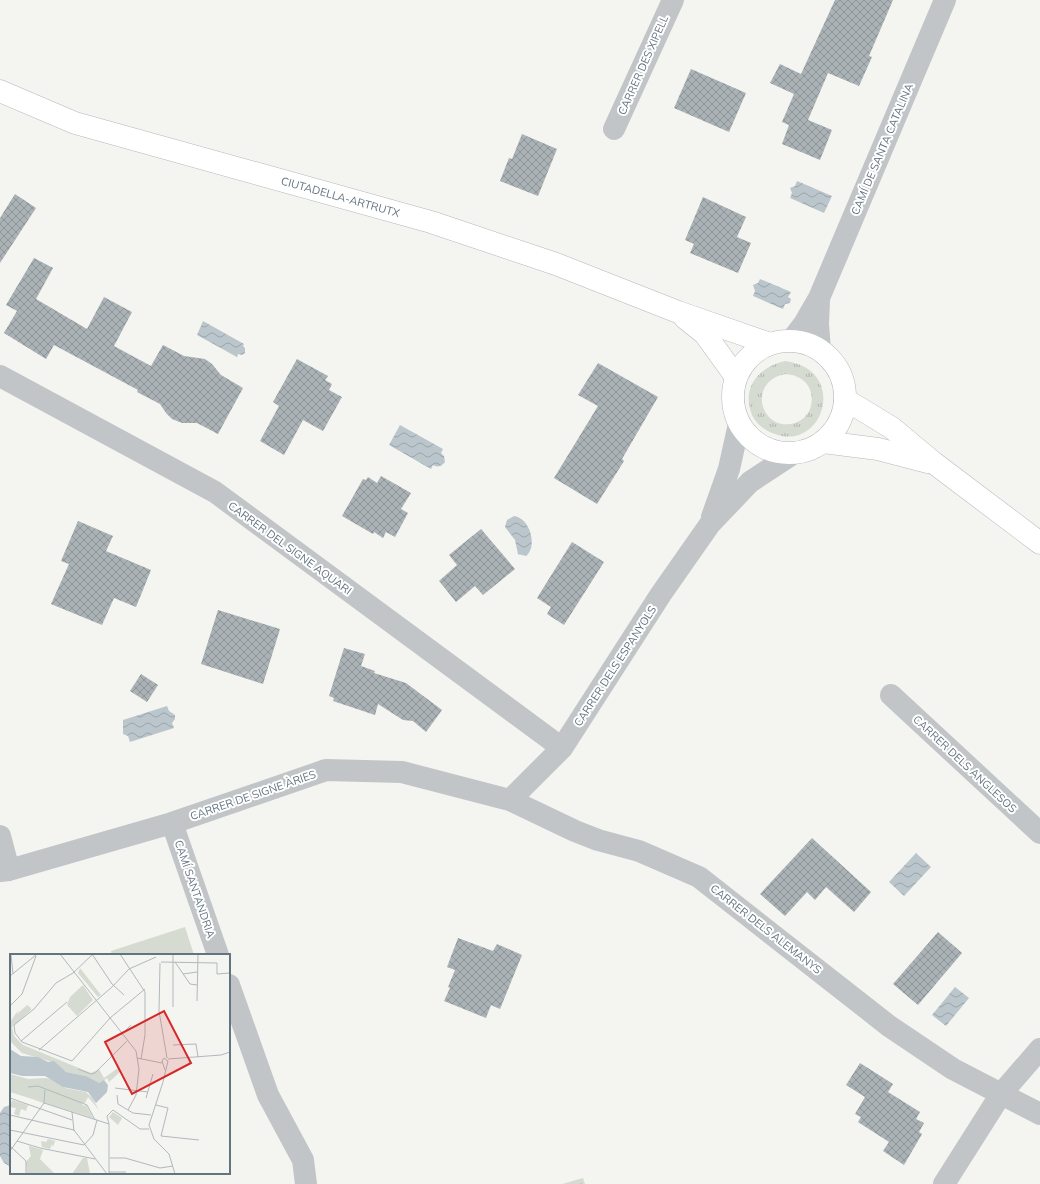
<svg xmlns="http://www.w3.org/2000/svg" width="1040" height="1184" font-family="Mulish,sans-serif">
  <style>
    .grass { fill: url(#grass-tufts); fill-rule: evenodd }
    .pitch { fill: #d5dbd1 }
    .water { fill: url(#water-waves) }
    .building { fill: url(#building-cross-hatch) }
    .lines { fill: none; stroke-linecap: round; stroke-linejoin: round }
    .major-casing { stroke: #b4b8bc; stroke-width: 23 }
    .minor { stroke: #c1c5c8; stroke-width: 22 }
    .major { stroke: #fff; stroke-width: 22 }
    .labels { text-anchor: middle; stroke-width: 4; stroke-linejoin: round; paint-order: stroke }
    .street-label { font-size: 11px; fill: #637481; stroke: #fff }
    .inset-road { fill: none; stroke: #b1b9bd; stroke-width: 1 }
    .view { fill: #d62828; fill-opacity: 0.15; stroke: #d62828; stroke-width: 2 }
    .inset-edge { fill: none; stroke: #637481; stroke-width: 2 }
  </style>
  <defs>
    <pattern id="grass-tufts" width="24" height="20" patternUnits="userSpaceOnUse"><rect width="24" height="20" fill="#d5dbd1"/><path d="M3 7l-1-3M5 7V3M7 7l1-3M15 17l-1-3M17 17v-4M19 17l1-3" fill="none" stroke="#b0b6af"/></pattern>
    <pattern id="water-waves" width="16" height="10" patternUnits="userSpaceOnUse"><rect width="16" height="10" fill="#bac6cb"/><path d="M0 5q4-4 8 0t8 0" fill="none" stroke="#9ba5aa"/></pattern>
    <pattern id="building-cross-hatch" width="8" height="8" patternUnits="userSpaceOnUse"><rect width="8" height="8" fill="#aab2b6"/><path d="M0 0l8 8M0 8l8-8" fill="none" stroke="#8e9599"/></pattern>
  </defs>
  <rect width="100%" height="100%" fill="#f4f4f0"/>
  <path class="grass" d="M785 361C849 369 824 452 775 434 765 431 756 424 752 415 741 387 759 367 785 361ZM785 374C803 375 815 387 811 406 809 414 803 420 795 423 761 433 746 382 785 374Z
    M583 1178 585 1184H562Z"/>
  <path class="pitch" d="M185 927 194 955H112L111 951Z"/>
  <path class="water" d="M797 181 832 196 824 213 790 198 792 193 790 188 795 186Z
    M760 279 791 292 788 297 791 299 790 303 785 304 783 309 753 296 755 291 753 285 758 283Z
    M203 321 244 344 243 346 245 348V353L242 355 238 354 237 357 197 335Z
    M400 425 443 449 441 453 444 456 445 462C442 466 438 468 433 465L431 469 389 445Z
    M514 516C530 518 538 546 526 556L518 554 515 540 505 527 507 520Z
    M167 706 169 711 175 715V719L172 723 174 728 130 742 128 736 123 734V720Z
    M916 853 931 867 904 896 889 882Z
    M955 987 969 998 946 1026 932 1015Z
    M11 1105V1167L4 1163 0 1156V1113L4 1107Z"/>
  <path class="building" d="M835 0H893L869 56 872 57 859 86 828 73 808 120 832 130 820 160 782 144 789 125 782 122 794 94 770 83 780 64 801 74Z
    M691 69 746 93 729 132 674 108Z
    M522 134 557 149 538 196 500 181 509 158 512 159Z
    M15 194 36 208 0 263V218Z
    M703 197 746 217 737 237 751 243 738 273 690 253 694 244 685 240Z
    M34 258 53 268 36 299 87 329 104 297 132 312 114 346 151 366 163 345 184 356 205 359 212 364 221 375 243 388 218 434 197 423H182L172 419 166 413 160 404 137 392 138 390 54 345 46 359 4 333 17 311 6 305Z
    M297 359 328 376 325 380 332 384 329 390 342 397 323 431 303 420 284 455 260 441 279 406 273 402Z
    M598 363 658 397 622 459 624 461 597 504 554 478 598 406 578 395Z
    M381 476 411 493 401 509 408 513 395 537 386 532 383 538 374 532 373 534 342 516 363 479 366 480 368 477 377 483Z
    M78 521 113 536 106 551 151 570 136 607 114 598 102 625 51 604 69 564 61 561Z
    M481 529 515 569 483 595 475 586 456 602 439 581 457 565 449 555Z
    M572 542 604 562 564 625 547 614 551 607 537 598Z
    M218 610 280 629 263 684 201 664Z
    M344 648 365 654 361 666 375 671 374 673 406 683 442 710 426 732 413 721 403 720 378 704 375 715 333 701 334 698 329 696Z
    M141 674 158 685 147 702 130 691Z
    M812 838 871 892 854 912 826 887 815 900 807 892 785 916 760 894Z
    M938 932 962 953 918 1005 893 984Z
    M458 938 493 951 497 944 522 955 500 1009 491 1005 486 1018 444 1001 450 988 448 987 455 970 447 967Z
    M860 1063 893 1084 888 1092 920 1112 916 1119 924 1123 919 1132 922 1134 904 1165 883 1151 889 1142 858 1122 861 1117 855 1114 865 1097 846 1085Z"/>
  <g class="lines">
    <defs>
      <g id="major">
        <path id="s1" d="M0 91 75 123 431 222 556 264 678 312 770 344"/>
        <path d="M685 318 705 334 736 377"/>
        <circle cx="789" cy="397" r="56"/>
        <path d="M846 400 892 428 934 463 1040 543"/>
        <path d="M823 442 878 449 928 462"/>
      </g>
    </defs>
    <use href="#major" class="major-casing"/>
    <path class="minor" d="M614 129 673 0
      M819 301 818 324 820 350
      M791 341 804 324 819 298 945 0
      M0 376 215 492 562 748
      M712 517 729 469 739 424
      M891 695 1040 833
      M510 800 562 748 661 594 710 524 750 482 794 453
      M172 823 218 955
      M0 836 9 870
      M0 871 9 870 172 823 326 770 402 772 510 800 575 831 598 840 639 851 699 877 889 1026 953 1069 1040 1114
      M229 985 268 1095 303 1160 306 1184
      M944 1184 1001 1094 1040 1049"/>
    <use href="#major" class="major"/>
  </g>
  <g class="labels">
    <g class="street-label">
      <text transform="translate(643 65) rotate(-66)" y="4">CARRER DES XIPELL</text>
      <text transform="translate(882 149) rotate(-67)" y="4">CAMÍ DE SANTA CATALINA</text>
      <text dy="4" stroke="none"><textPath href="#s1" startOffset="357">CIUTADELLA-ARTRUTX</textPath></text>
      <text transform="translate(290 548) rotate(36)" y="4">CARRER DEL SIGNE AQUARI</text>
      <text transform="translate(615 666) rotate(-57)" y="4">CARRER DELS ESPANYOLS</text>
      <text transform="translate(965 764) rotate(43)" y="4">CARRER DELS ANGLESOS</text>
      <text transform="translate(253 795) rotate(-19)" y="4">CARRER DE SIGNE ÀRIES</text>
      <text transform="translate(195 889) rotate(71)" y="4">CAMÍ SANTANDRIA</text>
      <text transform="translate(766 929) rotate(38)" y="4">CARRER DELS ALEMANYS</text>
    </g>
  </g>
  <g transform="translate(10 954)">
    <rect width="220" height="220" fill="#f4f4f0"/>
    <path d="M70 14 91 41 88 43 68 19ZM73 31 83 46 67 62 57 51 60 43ZM21 54V56L2 73 4 82 13 91 81 119 89 115 94 124 108 114 111 117 99 128 97 124 89 130 76 122 56 118 42 108 12 99 0 87V68L7 58 10 57 7 59V64ZM0 120 18 125 36 124 46 127 55 134 76 138 83 145 89 156 78 143 75 149H71L74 152 76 151 83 164 0 138ZM2 146 18 151 16 157 11 155 9 162 4 160 6 154 0 153ZM103 158 112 164 108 171 99 163ZM19 192 33 196 30 205 45 220H17L16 208 22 206ZM73 204H77L80 220H62Z" fill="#d5dbd1"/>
    <path d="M17 51 21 54 19 57 7 64 5 62ZM40 129 50 131 60 144 36 135V131ZM33 135V149L18 143 21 136ZM38 137 62 146 63 151 53 149 50 153 37 149ZM38 185 45 187 43 193 42 190 40 195 32 193 31 187 36 188ZM19 192 26 194 24 213 22 217 18 218 16 208 21 202ZM28 206 41 217V220H30L26 216Z" fill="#d5dbd1"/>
    <path d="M0 95 11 102 28 103 38 108 44 107 56 118 76 122 89 129 94 126 98 131 97 138 86 149 78 138 53 133 35 122H12L0 119Z" fill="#bac6cb"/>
    <path class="inset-road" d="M1 0 3 20M50 0 126 97 129 115 126 141 118 156M82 0 102 30 114 41M83 0 63 19 46 29 24 55 4 71 5 79 12 88 62 107 100 64 135 35M110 0 135 38V81L131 105M151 8 207 9V20L220 19M165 8 180 30 187 31M150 9 149 57 157 104M173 20 187 18M0 22 26 1M187 47 188 0M0 52 12 40 26 2M163 53V0M111 81 121 71M11 87 57 48M163 91 186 90 188 103M29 96 102 33 119 15 146 3M127 104 152 109M158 105 211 101 220 98M68 115 81 120 85 119 117 87M155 116 152 107 154 104 158 107 153 128 139 171 144 185 159 200 165 220M18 133 28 132 77 151 85 166M105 134 138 138M107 141 108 150 123 159 141 161M0 144 62 166M136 144 143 120M34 149 99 170M146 151 158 154 151 182 189 186M62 158 64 177M0 161 64 176 97 220M0 176 74 191 83 181 87 166M7 187 30 194 85 205M0 192 16 207V220M0 197 34 149 35 136M100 204H115L150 214 163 212M99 218H116M99 220V170L97 162 103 156 130 175H139"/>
    <path class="view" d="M154 57 181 109 122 140 95 88Z"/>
    <rect width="220" height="220" class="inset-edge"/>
  </g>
</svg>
